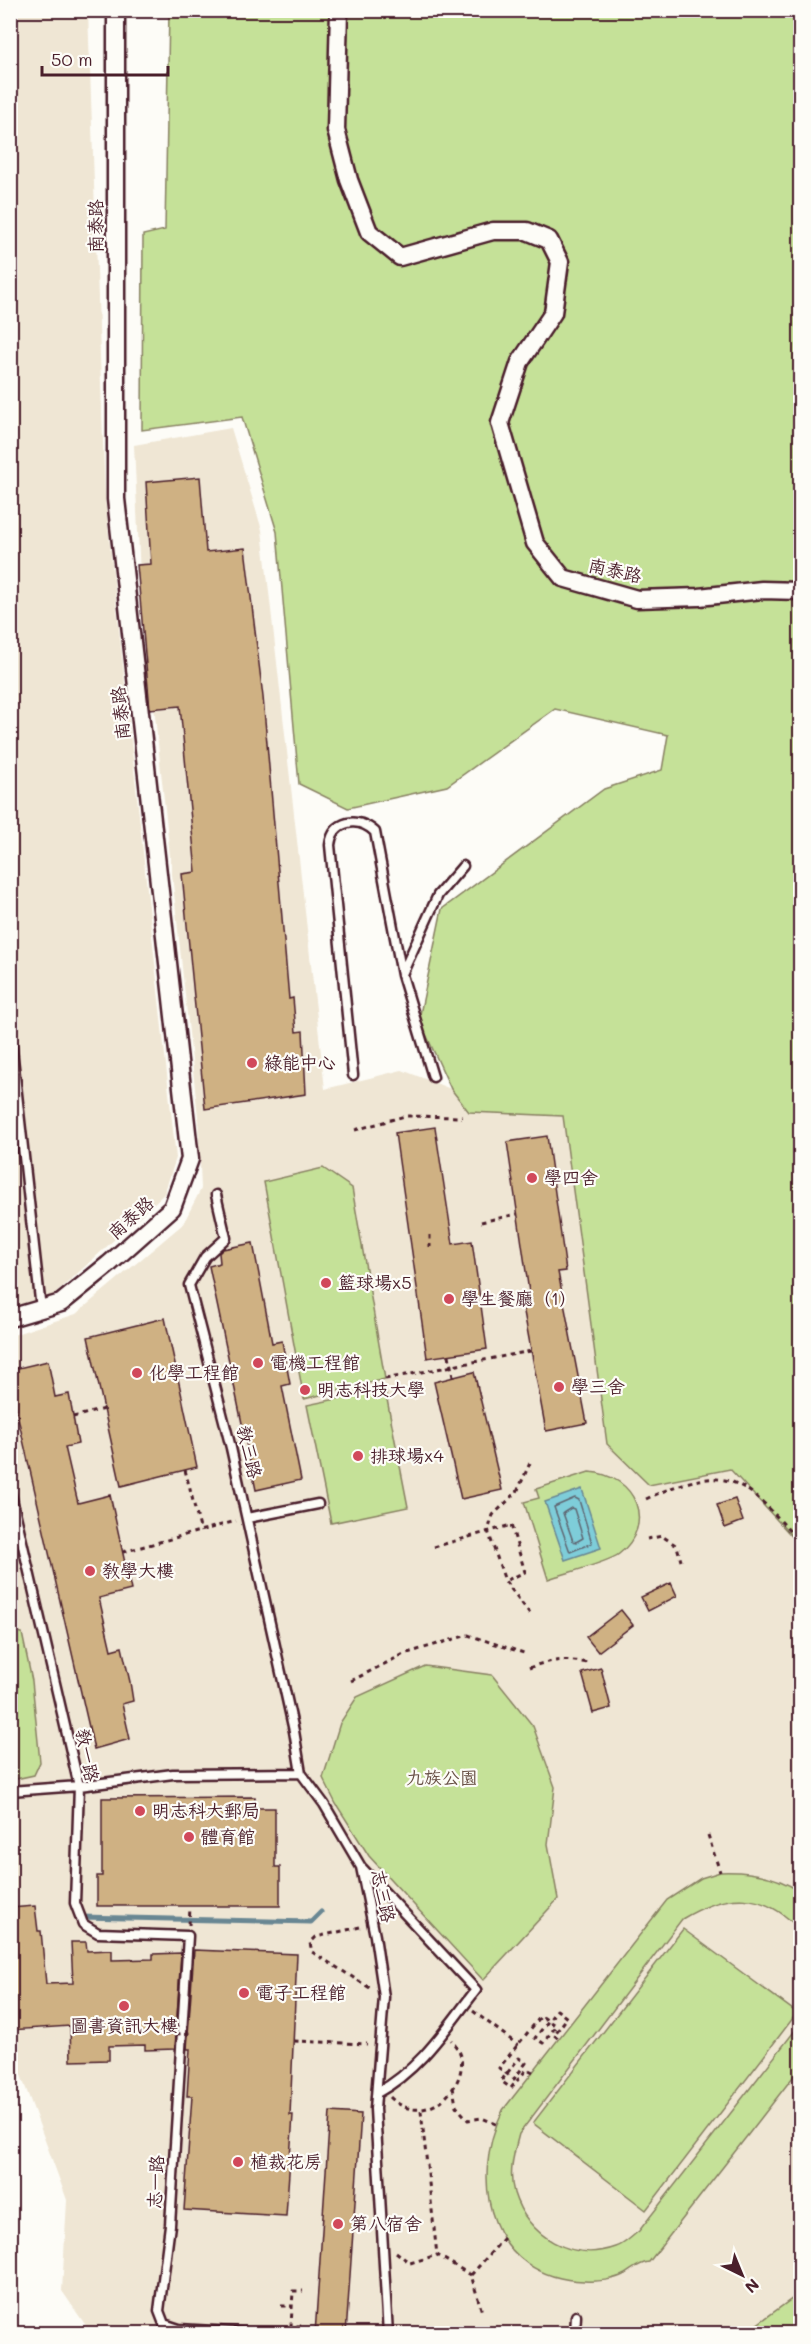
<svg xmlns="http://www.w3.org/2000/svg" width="811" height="2344" font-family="Mali,'LXGW WenKai TC',sans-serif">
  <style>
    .built { fill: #efe6d4 }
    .green { fill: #c5e198; stroke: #888062; stroke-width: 1.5 }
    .water { fill: #7ecdd9; stroke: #698793; stroke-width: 1.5 }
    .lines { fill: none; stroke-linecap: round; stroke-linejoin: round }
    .shore { stroke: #5f6571; stroke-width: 1.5 }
    .stream { stroke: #698793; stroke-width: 5 }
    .building { fill: #cfb183; stroke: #4a1f2b; stroke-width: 1.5 }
    .service-casing { stroke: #4a1f2b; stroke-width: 13 }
    .minor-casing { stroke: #4a1f2b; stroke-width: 21 }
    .path { stroke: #4a1f2b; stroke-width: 3; stroke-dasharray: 4.5 4.5; stroke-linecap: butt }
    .service { stroke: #fdfcf7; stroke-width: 8 }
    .minor { stroke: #fdfcf7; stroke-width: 16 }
    .path-bridge { stroke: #4a1f2b; stroke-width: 3; stroke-dasharray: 4.5 4.5; stroke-linecap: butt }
    .poi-dot { fill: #d1495b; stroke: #fdfcf7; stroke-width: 2 }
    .labels { text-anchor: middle; stroke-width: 4.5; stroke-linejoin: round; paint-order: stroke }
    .street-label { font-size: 18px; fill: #4a1f2b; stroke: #fdfcf7 }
    .poi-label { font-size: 18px; fill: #4a1f2b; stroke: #fdfcf7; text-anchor: start }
    .park-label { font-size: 18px; fill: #695046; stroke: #fdfcf7 }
  </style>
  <rect width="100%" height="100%" fill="#fdfcf7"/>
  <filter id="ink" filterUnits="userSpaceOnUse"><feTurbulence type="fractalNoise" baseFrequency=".0167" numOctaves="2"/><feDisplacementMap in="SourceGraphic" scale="12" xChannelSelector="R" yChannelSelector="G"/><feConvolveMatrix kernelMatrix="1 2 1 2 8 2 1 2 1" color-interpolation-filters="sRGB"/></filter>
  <g filter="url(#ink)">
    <path class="built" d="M11 11H88L105 499 176 1158 164 1194 54 1295 11 1309Z
      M231 428 262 530 325 1089 402 1070 451 1089 469 1112 563 1116 607 1444 649 1485 730 1468 800 1545V2333H91L62 2291 67 2200 11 2048 10 1336 76 1314 183 1224 201 1189 198 1116 140 576 134 445Z"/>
    <path class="green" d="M169 11H800V1545L730 1469 649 1485 607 1444 563 1116 469 1112 451 1089 419 1019 442 909 604 789 662 770 668 735 555 709 447 786 348 808 299 784 277 532 242 417 142 430 143 235 165 230Z
      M323 1168 352 1188 385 1379 304 1399 264 1182Z
      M385 1389 408 1507 331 1523 307 1405Z
      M589 1472C637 1475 656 1525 619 1554 607 1563 565 1573 548 1579L524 1502 539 1498 536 1489Z
      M11 1631 22 1633 32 1681 40 1762 34 1775 11 1780Z
      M425 1666 492 1675 533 1726 555 1787 548 1844 558 1899 483 1980 369 1856 336 1804 323 1778 340 1723 357 1697Z
      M720 1872C749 1871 777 1875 800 1892V1930C763 1890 727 1892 682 1919L519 2134C514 2153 508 2173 514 2193 527 2236 572 2263 616 2247 624 2245 632 2236 639 2231L800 2024V2068L649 2262C639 2263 633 2269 625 2274 614 2280 597 2282 584 2281 491 2278 467 2183 503 2110L667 1900 701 1878Z
      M683 1929 797 2013 646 2210 533 2123Z
      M800 2293V2333H745Z"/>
    <path class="water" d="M582 1489 601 1548 565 1560 545 1502Z"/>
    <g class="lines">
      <path class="shore" d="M575 1498 579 1500 592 1543 570 1552 554 1507Z
        M571 1508 574 1509 583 1538 576 1542 573 1541 563 1513Z"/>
      <path class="stream" d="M80 1917 311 1922 321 1912"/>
    </g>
    <path class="building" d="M200 477 206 552 245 548 263 697 289 999 293 998 296 1032 303 1031 306 1094 205 1109 182 874 196 872 180 706 150 709 137 565 151 564 146 482Z
      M435 1127 453 1244 472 1241 487 1349 427 1358 395 1133Z
      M547 1136 566 1271 558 1272 587 1423 546 1431 522 1301 530 1299 507 1142Z
      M253 1243 272 1343 282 1341 290 1384 282 1386 301 1480 256 1490 209 1266 220 1263 219 1253 223 1249Z
      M165 1318 197 1467 121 1486 88 1337Z
      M48 1361 55 1397 69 1394 78 1444 65 1447 78 1503 110 1495 131 1590 99 1598 111 1650 122 1647 130 1682 133 1701 122 1704 130 1739 94 1749 10 1383V1370Z
      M474 1372 502 1490 461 1499 434 1382Z
      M735 1499 743 1521 725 1528 717 1505Z
      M671 1583 677 1596 648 1611 641 1597Z
      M621 1610 633 1625 598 1652 586 1637Z
      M601 1668 611 1708 593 1713 582 1673Z
      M255 1797V1808H275V1867H280V1906H97V1876H102V1798Z
      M35 1906 38 1931H41L46 1984 73 1983 71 1942H86L87 1951 112 1950V1960L153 1959V1954L181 1953 175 2049 145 2050V2045L109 2046V2060L71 2061 70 2026 10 2030V1908Z
      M194 1950 297 1954 290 2115H293L286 2216 184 2210 192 2096H187L190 2049H187Z
      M330 2112 361 2114 346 2334H315Z"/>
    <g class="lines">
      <defs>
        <path id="service" d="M402 974 438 895 463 866
          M10 1031 41 1309
          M353 1075 330 845C333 820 358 816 375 832L402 975 433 1077
          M216 1195 226 1238 205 1257 189 1285 231 1448 294 1731 301 1773
          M10 1490 79 1786 75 1903 83 1924 98 1933 188 1936 170 2225 159 2311 164 2324 179 2329 266 2334
          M247 1518 318 1504
          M10 1791 79 1786 173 1774 301 1773 324 1804 361 1867 375 1936 384 1997 375 2109 388 2334
          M362 1868 476 1990C447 2027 420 2070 377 2093
          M575 2334 576 2316"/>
        <path id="minor" d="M339 10 336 130 349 180 369 232 400 257 493 231H527L549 240 560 262 553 313 520 362 500 423 535 543 563 578 637 599 699 597 762 590 800 591
          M10 1318 61 1303 109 1264 172 1208 190 1159 116 499V10"/>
      </defs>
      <use href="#service" class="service-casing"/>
      <use href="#minor" class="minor-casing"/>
      <path class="path" d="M355 1130 405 1116 462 1117
        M481 1222 517 1214
        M430 1235V1247
        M385 1379 531 1351
        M73 1417 104 1409
        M530 1463 517 1492 493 1515 488 1531 505 1581 531 1615
        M185 1470 201 1532
        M646 1499C728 1460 745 1479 800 1543
        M647 1539 662 1536 677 1546 681 1561
        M434 1547 511 1525 525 1572 505 1581
        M123 1552 236 1521
        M10 1578 19 1576
        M529 1668C550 1659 566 1659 588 1663
        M351 1681 404 1654 468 1635 527 1654
        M708 1835 720 1872
        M189 1925 190 1907
        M360 1927 316 1937 310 1943 312 1952 370 1988
        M473 2011 518 2045
        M294 2041 367 2044
        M533 2072 527 2069 511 2088 501 2081 519 2058 526 2063 514 2079 499 2068 541 2016 556 2026 543 2043 535 2038 557 2010 567 2018 554 2035 559 2039
        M453 2087 456 2106 468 2120 482 2118 496 2124
        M390 2097C423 2130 467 2090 461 2056 460 2051 454 2044 451 2040
        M421 2111 437 2255
        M396 2252 410 2263 437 2255 471 2275 482 2312
        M471 2275 504 2238
        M281 2306H292
        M301 2326H291L293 2291H303"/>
      <use href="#service" class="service"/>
      <use href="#minor" class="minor"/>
      <path class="path-bridge" d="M449 1355 453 1377
        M176 2034 191 2033"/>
    </g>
  </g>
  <g class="poi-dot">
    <circle cx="252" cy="1063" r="6"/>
    <circle cx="532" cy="1178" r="6"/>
    <circle cx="326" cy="1283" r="6"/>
    <circle cx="449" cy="1299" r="6"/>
    <circle cx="258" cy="1363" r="6"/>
    <circle cx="137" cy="1373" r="6"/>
    <circle cx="559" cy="1387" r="6"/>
    <circle cx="305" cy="1390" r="6"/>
    <circle cx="358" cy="1456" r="6"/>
    <circle cx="90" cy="1571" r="6"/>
    <circle cx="140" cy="1811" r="6"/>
    <circle cx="189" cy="1837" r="6"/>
    <circle cx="244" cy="1993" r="6"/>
    <circle cx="124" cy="2006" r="6"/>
    <circle cx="238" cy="2162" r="6"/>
    <circle cx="338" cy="2224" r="6"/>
  </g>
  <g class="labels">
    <g class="street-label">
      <text transform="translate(96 226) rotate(-90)" y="6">南泰路</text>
      <text transform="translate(615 571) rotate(13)" y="6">南泰路</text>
      <text transform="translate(121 713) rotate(-96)" y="6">南泰路</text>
      <text transform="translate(131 1218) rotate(-42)" y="6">南泰路</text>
      <text transform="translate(249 1452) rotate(77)" y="6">教三路</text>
      <text transform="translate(87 1755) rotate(79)" y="6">教一路</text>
      <text transform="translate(383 1896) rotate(78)" y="6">志三路</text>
      <text transform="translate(156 2182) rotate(-87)" y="6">志一路</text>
    </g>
    <g class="poi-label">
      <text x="264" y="1069">綠能中心</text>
      <text x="544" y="1184">學四舍</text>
      <text x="338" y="1289">籃球場x5</text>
      <text x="461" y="1305">學生餐廳（1）</text>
      <text x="270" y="1369">電機工程館</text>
      <text x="149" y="1379">化學工程館</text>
      <text x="571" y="1393">學三舍</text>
      <text x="317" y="1396">明志科技大學</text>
      <text x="370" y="1462">排球場x4</text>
      <text x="102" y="1577">教學大樓</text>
      <text x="152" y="1817">明志科大郵局</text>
      <text x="201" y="1843">體育館</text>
      <text x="256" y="1999">電子工程館</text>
      <text x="124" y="2032" text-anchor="middle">圖書資訊大樓</text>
      <text x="250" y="2168">植裁花房</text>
      <text x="350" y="2230">第八宿舍</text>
    </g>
    <g class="park-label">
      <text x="442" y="1784">九族公園</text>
    </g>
  </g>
  <rect width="811" height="2344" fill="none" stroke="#fdfcf7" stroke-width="36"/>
  <rect x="18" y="18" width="775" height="2308" fill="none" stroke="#4a1f2b" stroke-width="2" filter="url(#ink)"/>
  <g transform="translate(742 2275) rotate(137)" stroke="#fdfcf7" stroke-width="4.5" paint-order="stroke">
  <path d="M0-4.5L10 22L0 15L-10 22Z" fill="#4a1f2b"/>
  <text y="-9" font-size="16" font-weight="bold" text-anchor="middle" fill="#4a1f2b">N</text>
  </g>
  <path d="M42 66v9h126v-9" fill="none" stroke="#4a1f2b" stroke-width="3"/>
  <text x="51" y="66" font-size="18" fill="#4a1f2b" stroke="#fdfcf7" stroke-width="4.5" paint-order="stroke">50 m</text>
</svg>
